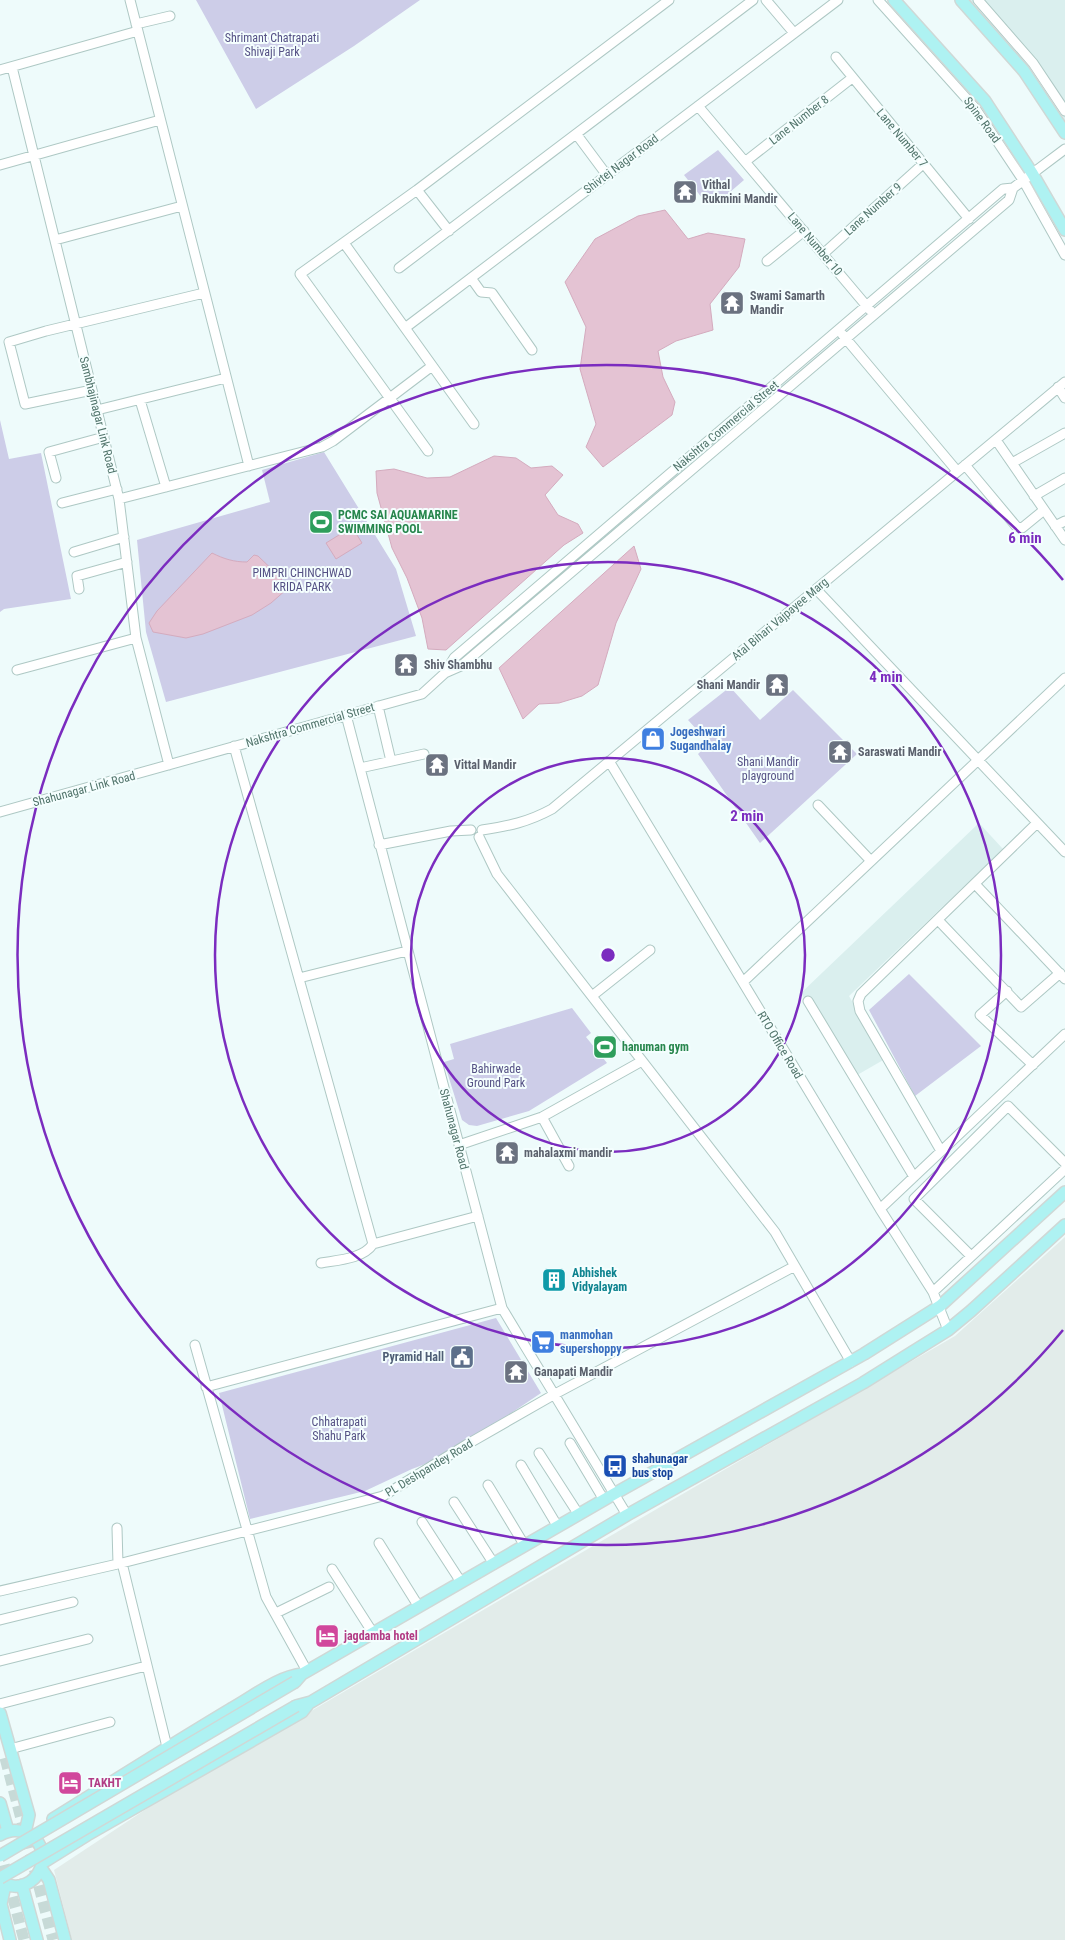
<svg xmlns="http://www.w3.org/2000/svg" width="1065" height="1940" font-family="'Roboto Condensed',sans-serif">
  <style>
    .residential { fill: #daefee }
    .industrial { fill: #e2ecea }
    .green { fill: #cdcde8 }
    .water { fill: #e4c3d3; stroke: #d4abbe }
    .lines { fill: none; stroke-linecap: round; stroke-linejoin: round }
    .major-tunnel { stroke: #c7dad7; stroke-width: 11; stroke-dasharray: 11 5.5; stroke-linecap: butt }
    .minor-casing { stroke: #aec8c4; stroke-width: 11 }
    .major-casing { stroke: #cfd8d6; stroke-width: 14 }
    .minor { stroke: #fff; stroke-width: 9 }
    .major { stroke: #aef2f2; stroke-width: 11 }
    .major-bridge-casing { stroke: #cfd8d6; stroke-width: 14; stroke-linecap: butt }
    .major-bridge { stroke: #aef2f2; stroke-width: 11 }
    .ring { fill: none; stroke: #7b2cbf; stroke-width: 2.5 }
    .labels { text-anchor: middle; stroke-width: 4; stroke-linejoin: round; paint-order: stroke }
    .park-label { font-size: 12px; fill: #555185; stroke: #f4fefe }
    .street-label { font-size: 12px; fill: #52756c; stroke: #f4fefe }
    .worship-label { font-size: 12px; font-weight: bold; fill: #5b616d; stroke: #f4fefe; text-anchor: start }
    .leisure-label { font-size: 12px; font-weight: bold; fill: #27864d; stroke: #f4fefe; text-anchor: start }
    .shop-label { font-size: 12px; font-weight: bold; fill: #366cbe; stroke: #f4fefe; text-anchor: start }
    .culture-label { font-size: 12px; font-weight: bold; fill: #0d838f; stroke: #f4fefe; text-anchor: start }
    .service-label { font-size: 12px; font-weight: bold; fill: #4e5e75; stroke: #f4fefe; text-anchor: end }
    .transit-label { font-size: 12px; font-weight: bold; fill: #164399; stroke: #f4fefe; text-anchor: start }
    .hotel-label { font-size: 12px; font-weight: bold; fill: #b23c85; stroke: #f4fefe; text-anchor: start }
    .centre { fill: #7b2cbf; stroke: #f4fefe; stroke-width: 2.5 }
    .ring-label { font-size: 15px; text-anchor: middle; font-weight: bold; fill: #7b2cbf; stroke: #f4fefe; stroke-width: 4; stroke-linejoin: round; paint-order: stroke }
  </style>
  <rect width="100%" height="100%" fill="#eefbfb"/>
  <path class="residential" d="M960 0H1065V124Z
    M979 823 1003 849 849 996 885 1059 852 1078 801 993Z"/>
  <path class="industrial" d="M1065 1237V1940H72L54 1870 163 1798 512 1593 955 1336Z"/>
  <path class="green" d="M196 0H420L354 46 256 109Z
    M718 150 744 180 715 205 711 198 706 203 684 175Z
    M0 420 9 459 41 453 71 599 4 609 0 612Z
    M324 452 396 569 416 636 166 702 146 632 137 540 270 502 262 470Z
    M730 687 760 720 793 690 857 754 760 843 698 754 709 743 688 720Z
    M909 974 981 1046 915 1096 869 1010Z
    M572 1008 591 1033 586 1037 607 1063 529 1111 477 1126 469 1125 462 1120 444 1062 454 1059 450 1044Z
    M496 1318 541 1393 449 1455 412 1469 365 1491 250 1519 219 1393Z"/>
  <path class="water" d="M665 210 688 239 708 233 745 239 739 267 710 304 713 330 676 341 658 351 663 377 675 402 672 415 603 467 586 447 596 424 580 369 586 327 565 282 595 239 638 216Z
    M494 456 516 458 531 468 552 466 563 475 545 495 558 515 578 524 583 533 564 545 446 650 428 649 422 618 407 578 392 548 377 493 376 471 394 469 427 478 450 477Z
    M352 527 362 543 336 559 326 543Z
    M634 546 641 569 616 623 598 685 582 696 559 703 539 704 523 719 499 668Z
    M212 553C224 559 234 562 247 562L254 555 258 556 282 579 278 582 287 589 271 603 252 615 203 634 186 638 153 632 149 623 157 611Z"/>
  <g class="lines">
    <path class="major-tunnel" d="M5 1758 53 1940
      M0 1849 24 1940"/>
    <defs>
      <path id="minor" d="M130 0 249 466
        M766 0 794 33
        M878 0 975 108 1023 180 1065 255
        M978 0 1033 63 1065 111
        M136 24 170 16
        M836 57 969 219
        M12 67 119 499 136 638 169 765
        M0 70 138 31
        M698 106 870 310
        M577 135 606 174
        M746 161 852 78
        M0 165 160 120
        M417 190 449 231
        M55 240 182 206
        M344 243 474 424
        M823 254 923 164
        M767 261 804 231
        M399 268 753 0
        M471 278 481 292 492 293 532 350
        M405 328 838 0
        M842 334 957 471
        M1058 387 1065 398
        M92 390 25 404 9 342 46 331 204 293
        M140 400 166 487
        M97 410 226 378
        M996 440 1065 540
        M428 451 300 274 417 190 669 0
        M1012 463 1065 433
        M965 465 1016 526 1022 528 1044 510
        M56 478 49 452 104 437
        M1034 496 1065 478
        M119 499 322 447 333 441 432 366
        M62 503 117 489
        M1055 526 1065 521
        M74 552 124 537
        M79 589 77 576 127 562
        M816 589 1065 852
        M17 670 136 638
        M445 673 454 658 1003 189 1013 188
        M378 706 391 761
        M346 715 502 1308 627 1515
        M234 746 373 1244
        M609 761 880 1209 933 1292 948 1330
        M360 768 424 754
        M818 805 871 861
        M0 812 422 694 445 673 461 666 1009 200 1013 188 1065 149
        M482 830C509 826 528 822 552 809L1065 382
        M479 837 497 874 775 1232 851 1362
        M379 845 451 831 471 830
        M975 884 1065 979
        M938 920 1021 1007 1060 973
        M299 978 407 951
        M743 982 1065 678
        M1007 991 980 1015 1033 1065
        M592 996 650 950
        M808 1001 914 1177
        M542 1117 569 1166
        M459 1145 542 1117 642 1061
        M941 1151 860 1011 858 1001 861 994 1037 823
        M880 1209 1065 1034
        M971 1256 914 1199 1008 1106 1065 1163
        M321 1263C338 1260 363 1259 373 1244L478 1216
        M933 1292 1065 1169
        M195 1345 266 1597 307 1671
        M206 1387 502 1308
        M570 1443 604 1500
        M539 1453 579 1515
        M521 1465 558 1527
        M488 1485 525 1546
        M454 1502 494 1564
        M422 1522 461 1582
        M117 1528 118 1564
        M379 1543 419 1607
        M122 1563 167 1747
        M332 1569 373 1633
        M0 1591 122 1563 383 1496 466 1445 555 1394 795 1266
        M276 1613 329 1587
        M0 1620 73 1602
        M0 1661 88 1639
        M0 1704 146 1666
        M10 1749 110 1722"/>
      <path id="major" d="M894 0 985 101 1032 173 1065 230
        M961 0 1024 71 1065 133
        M295 1682 302 1674 614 1494 864 1354 940 1306 1065 1192
        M296 1706 311 1702 627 1515 863 1383 911 1353 948 1330 971 1311 1065 1225
        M0 1713 29 1815 25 1833
        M0 1803 8 1831
        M53 1819C112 1782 171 1745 231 1709 253 1697 277 1677 302 1674
        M0 1835C7 1831 15 1829 23 1832 61 1844 39 1902 0 1882
        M42 1863 87 1835 302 1712 309 1703
        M41 1868 49 1880 65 1940
        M5 1885 1 1904 10 1940
        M22 1885 37 1940"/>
    </defs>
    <use href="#minor" class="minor-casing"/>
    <use href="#major" class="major-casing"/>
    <use href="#minor" class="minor"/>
    <use href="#major" class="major"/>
    <defs>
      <path id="major-bridge" d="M0 1856 295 1682
        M0 1878 296 1706"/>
    </defs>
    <use href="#major-bridge" class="major-bridge-casing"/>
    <use href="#major-bridge" class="major-bridge"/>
  </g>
  <g class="ring">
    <circle cx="608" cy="955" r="197"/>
    <circle cx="608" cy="955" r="393"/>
    <path d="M1063 1330A590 590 0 1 1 1063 580"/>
  </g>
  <defs>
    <symbol id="temple-square" viewBox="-11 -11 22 22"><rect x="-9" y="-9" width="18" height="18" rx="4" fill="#6b7280" stroke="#f4fefe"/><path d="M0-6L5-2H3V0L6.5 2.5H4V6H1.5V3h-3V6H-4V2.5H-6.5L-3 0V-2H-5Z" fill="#fff"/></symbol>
    <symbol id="stadium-square" viewBox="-11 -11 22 22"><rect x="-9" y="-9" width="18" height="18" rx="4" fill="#2e9e5b" stroke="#f4fefe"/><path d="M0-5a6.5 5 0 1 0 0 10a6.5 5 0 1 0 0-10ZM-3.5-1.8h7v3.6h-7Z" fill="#fff"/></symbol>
    <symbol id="shop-square" viewBox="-11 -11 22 22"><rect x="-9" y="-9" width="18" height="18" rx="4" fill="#3f7fe0" stroke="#f4fefe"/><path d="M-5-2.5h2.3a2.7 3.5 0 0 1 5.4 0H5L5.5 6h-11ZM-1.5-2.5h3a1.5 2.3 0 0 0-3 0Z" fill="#fff"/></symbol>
    <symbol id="building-square" viewBox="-11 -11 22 22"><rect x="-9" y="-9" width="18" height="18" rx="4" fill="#0f9aa8" stroke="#f4fefe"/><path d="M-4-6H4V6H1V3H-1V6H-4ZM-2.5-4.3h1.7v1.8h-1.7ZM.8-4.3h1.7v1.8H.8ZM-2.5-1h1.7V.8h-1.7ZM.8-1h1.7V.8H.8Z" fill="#fff"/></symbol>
    <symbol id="supermarket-square" viewBox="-11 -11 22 22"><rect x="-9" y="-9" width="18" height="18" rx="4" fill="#3f7fe0" stroke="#f4fefe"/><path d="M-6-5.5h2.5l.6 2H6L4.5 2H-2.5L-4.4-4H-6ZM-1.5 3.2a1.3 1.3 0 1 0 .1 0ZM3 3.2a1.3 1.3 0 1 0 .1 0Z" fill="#fff"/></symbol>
    <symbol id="civic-square" viewBox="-11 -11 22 22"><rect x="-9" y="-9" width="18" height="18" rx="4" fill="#5c6f8a" stroke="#f4fefe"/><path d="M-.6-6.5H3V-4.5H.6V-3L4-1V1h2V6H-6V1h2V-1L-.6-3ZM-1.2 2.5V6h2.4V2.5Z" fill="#fff"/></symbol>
    <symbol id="bus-square" viewBox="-11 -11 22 22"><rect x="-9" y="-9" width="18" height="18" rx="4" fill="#1a4fb4" stroke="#f4fefe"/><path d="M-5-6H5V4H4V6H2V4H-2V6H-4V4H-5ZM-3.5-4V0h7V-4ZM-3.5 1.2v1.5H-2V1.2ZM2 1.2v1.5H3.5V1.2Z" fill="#fff"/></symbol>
    <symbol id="hotel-square" viewBox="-11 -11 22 22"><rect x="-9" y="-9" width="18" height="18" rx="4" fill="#d1479c" stroke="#f4fefe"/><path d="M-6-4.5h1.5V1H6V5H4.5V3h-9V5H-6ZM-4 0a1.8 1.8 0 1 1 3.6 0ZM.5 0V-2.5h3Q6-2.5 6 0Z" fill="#fff"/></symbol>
  </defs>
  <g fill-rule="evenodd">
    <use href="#temple-square" x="671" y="178" width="28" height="28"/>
    <use href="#temple-square" x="718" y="289" width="28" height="28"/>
    <use href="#stadium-square" x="307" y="508" width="28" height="28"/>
    <use href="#temple-square" x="392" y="651" width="28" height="28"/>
    <use href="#temple-square" x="763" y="671" width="28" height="28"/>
    <use href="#shop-square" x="639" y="725" width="28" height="28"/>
    <use href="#temple-square" x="826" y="738" width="28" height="28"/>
    <use href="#temple-square" x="423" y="751" width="28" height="28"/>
    <use href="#stadium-square" x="591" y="1033" width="28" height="28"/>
    <use href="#temple-square" x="493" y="1139" width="28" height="28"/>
    <use href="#building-square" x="540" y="1266" width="28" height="28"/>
    <use href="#supermarket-square" x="529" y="1328" width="28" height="28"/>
    <use href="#civic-square" x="448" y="1343" width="28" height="28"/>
    <use href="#temple-square" x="502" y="1358" width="28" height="28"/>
    <use href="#bus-square" x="601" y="1452" width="28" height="28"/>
    <use href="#hotel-square" x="313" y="1622" width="28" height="28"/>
    <use href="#hotel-square" x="56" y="1769" width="28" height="28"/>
  </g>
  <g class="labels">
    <g class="park-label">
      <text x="272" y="42">Shrimant Chatrapati<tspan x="272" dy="14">Shivaji Park</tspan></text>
      <text x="302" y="577">PIMPRI CHINCHWAD<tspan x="302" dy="14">KRIDA PARK</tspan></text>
      <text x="768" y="766">Shani Mandir<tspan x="768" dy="14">playground</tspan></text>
      <text x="496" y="1073">Bahirwade<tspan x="496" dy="14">Ground Park</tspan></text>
      <text x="339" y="1426">Chhatrapati<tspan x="339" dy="14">Shahu Park</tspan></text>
    </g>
    <g class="street-label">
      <text transform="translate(799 120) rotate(-38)" y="4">Lane Number 8</text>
      <text transform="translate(982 120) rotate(54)" y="4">Spine Road</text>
      <text transform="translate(902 138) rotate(50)" y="4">Lane Number 7</text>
      <text transform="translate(621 164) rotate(-37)" y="4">Shivtej Nagar Road</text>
      <text transform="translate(873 209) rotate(-42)" y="4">Lane Number 9</text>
      <text transform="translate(815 244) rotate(50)" y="4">Lane Number 10</text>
      <text transform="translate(98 415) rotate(76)" y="4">Sambhajinagar Link Road</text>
      <text transform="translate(726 426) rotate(-40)" y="4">Nakshtra Commercial Street</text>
      <text transform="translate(780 619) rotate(-40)" y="4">Atal Bihari Vajpayee Marg</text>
      <text transform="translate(310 725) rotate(-16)" y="4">Nakshtra Commercial Street</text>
      <text transform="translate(84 789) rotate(-15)" y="4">Shahunagar Link Road</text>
      <text transform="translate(780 1045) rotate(59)" y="4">RTO Office Road</text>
      <text transform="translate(454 1129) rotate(75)" y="4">Shahunagar Road</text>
      <text transform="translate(429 1468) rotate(-31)" y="4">PL Deshpandey Road</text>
    </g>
    <g class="worship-label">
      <text x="702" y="189">Vithal<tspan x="702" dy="14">Rukmini Mandir</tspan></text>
      <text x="750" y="300">Swami Samarth<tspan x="750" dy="14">Mandir</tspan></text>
      <text x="424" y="669">Shiv Shambhu</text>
      <text x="760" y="689" text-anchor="end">Shani Mandir</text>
      <text x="858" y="756">Saraswati Mandir</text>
      <text x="454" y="769">Vittal Mandir</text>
      <text x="524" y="1157">mahalaxmi mandir</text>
      <text x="534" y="1376">Ganapati Mandir</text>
    </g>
    <g class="leisure-label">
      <text x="338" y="519">PCMC SAI AQUAMARINE<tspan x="338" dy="14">SWIMMING POOL</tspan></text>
      <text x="622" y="1051">hanuman gym</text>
    </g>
    <g class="shop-label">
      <text x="670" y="736">Jogeshwari<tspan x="670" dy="14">Sugandhalay</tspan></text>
      <text x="560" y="1339">manmohan<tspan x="560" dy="14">supershoppy</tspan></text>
    </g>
    <g class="culture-label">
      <text x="572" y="1277">Abhishek<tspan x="572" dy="14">Vidyalayam</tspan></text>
    </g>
    <g class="service-label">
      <text x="444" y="1361">Pyramid Hall</text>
    </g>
    <g class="transit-label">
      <text x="632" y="1463">shahunagar<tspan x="632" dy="14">bus stop</tspan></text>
    </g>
    <g class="hotel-label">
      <text x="344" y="1640">jagdamba hotel</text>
      <text x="88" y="1787">TAKHT</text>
    </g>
  </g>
  <circle cx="608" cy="955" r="8" class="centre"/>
  <g class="ring-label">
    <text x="1025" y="543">6 min</text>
    <text x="886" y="682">4 min</text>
    <text x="747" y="821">2 min</text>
  </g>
</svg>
